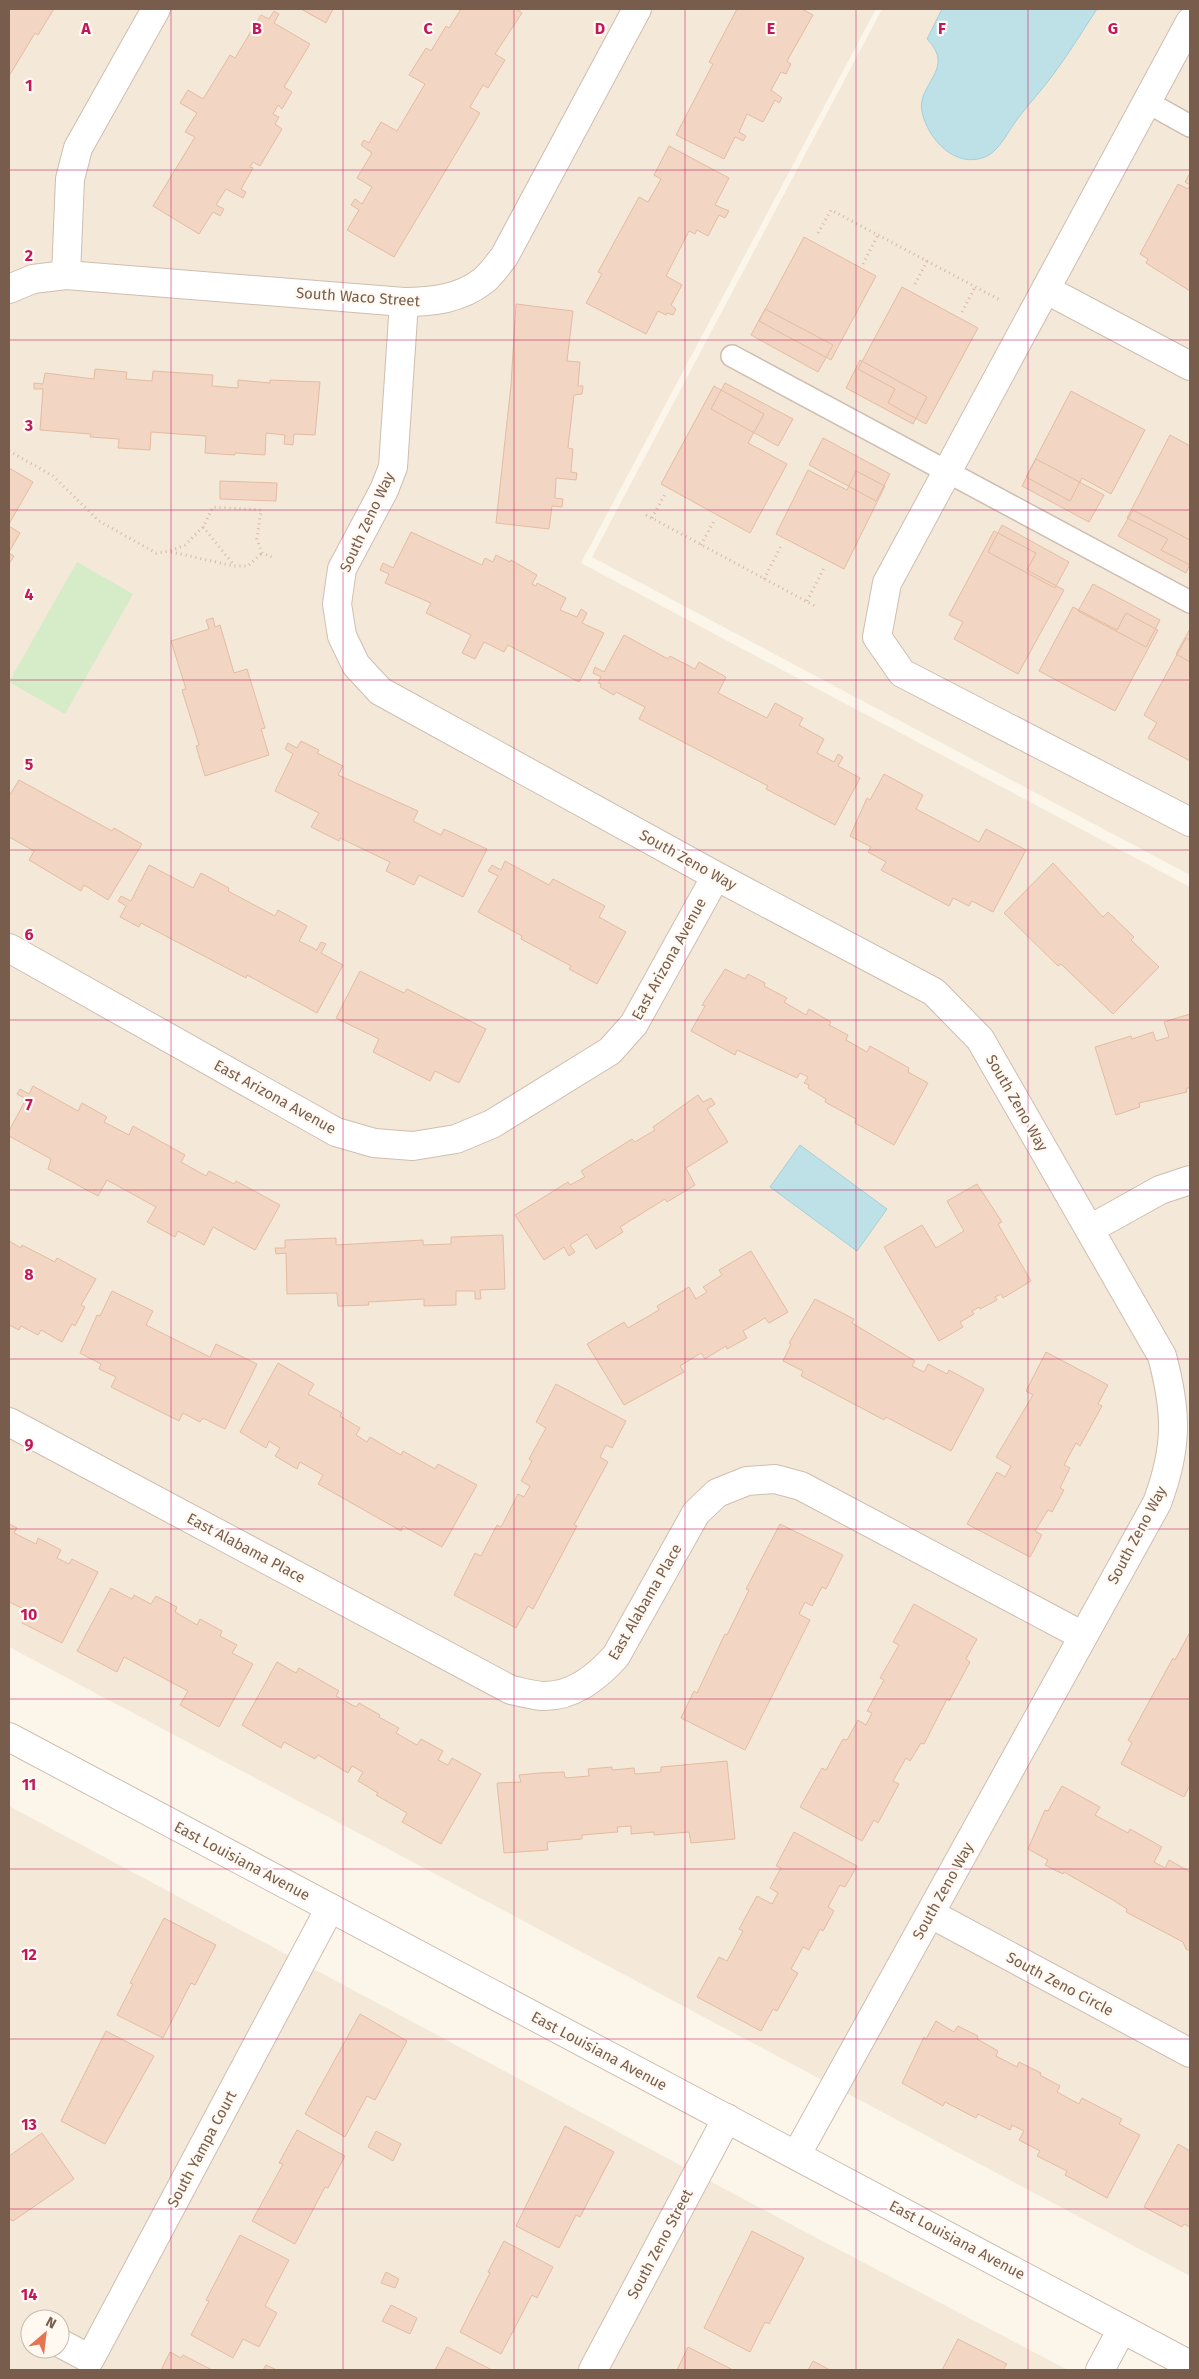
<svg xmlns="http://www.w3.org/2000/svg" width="1199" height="2379" font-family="'Fira Sans',sans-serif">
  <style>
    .residential { fill: #f4e8d9; fill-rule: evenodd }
    .green { fill: #d6ebc8 }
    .water { fill: #bee0e7; stroke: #a4d0d8 }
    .building { fill: #f2d5c2; stroke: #e4bca2 }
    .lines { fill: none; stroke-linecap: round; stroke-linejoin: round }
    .service-casing { stroke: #cfbeaf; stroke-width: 24 }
    .minor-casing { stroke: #cfbeaf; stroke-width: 30 }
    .tertiary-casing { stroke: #cfbeaf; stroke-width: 30 }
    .path { stroke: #d7b9a4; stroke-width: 3; stroke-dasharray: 1 4; stroke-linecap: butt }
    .service { stroke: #fff; stroke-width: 21 }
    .minor { stroke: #fff; stroke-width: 28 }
    .tertiary { stroke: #fff; stroke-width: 28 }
    .grid { fill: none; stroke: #c2185b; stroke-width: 1; stroke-opacity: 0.55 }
    .labels { text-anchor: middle; stroke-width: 4.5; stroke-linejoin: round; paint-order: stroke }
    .street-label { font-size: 15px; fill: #785d4d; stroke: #fff9f1 }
    .grid-label { font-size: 16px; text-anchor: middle; font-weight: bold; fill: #c2185b; stroke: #fff9f1; stroke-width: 4.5; stroke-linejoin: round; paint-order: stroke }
  </style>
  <rect width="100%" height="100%" fill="#fcf6ea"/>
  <path class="residential" d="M9 9H876L581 563 1190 887V2276L9 1647Z
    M882 9H1190V875L592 557Z
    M9 1806 796 2227 1068 2370H9ZM30 2319H60V2349H30Z"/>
  <path class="green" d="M77 562 133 594 65 714 9 682Z"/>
  <path class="water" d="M942 9H1097C1083 30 1070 52 1055 72 1044 88 1030 102 1019 117 1009 129 1000 151 985 157 955 169 928 139 922 112 916 84 957 69 927 39Z
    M800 1145 887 1209 857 1251 770 1187Z"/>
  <path class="building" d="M9 9H54L38 35 35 33 9 76Z
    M301 9H333L326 23Z
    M461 9H516L522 13 495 54 505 60 488 88 483 85 470 107 480 113 394 257 347 230 359 210 351 205 355 199 362 204 372 187 357 178 372 153 361 145 364 140 369 143 381 122 397 131 425 84 409 75 426 48 431 51 446 26 449 28Z
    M737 9H802L813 15 787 61 791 64 786 74 781 72 771 90 782 98 779 103 775 100 763 122 747 114 739 132 746 136 743 141 735 137 724 159 676 135 713 64 709 62Z
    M274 11 279 14 274 23 310 44 284 87 292 92 282 109 278 105 273 114 279 117 275 124 282 129 260 166 253 162 250 167 253 168 241 189 246 192 243 198 226 189 216 205 224 209 220 216 213 212 199 234 153 206 195 137 185 132 197 113 180 103 188 90 203 99 230 55 235 58 261 15 269 19Z
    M669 146 729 178 715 205 729 211 725 218 719 215 708 236 697 230 695 234 689 231 666 276 682 285 671 305 676 309 673 315 667 313 666 315 658 311 646 334 586 303 602 274 598 272 639 197 648 202 661 179 654 175Z
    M1190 173V185L1185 182Z
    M1178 184 1188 189 1190 185V291L1146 263 1148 259 1140 254Z
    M804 237 876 276 831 360 759 321Z
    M902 287 978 328 926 424 888 403 895 389 858 369Z
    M516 304 573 311 567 361 580 362 578 386H583L582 394 574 395 568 448 573 449 571 472 577 473 576 480 556 478 555 498 563 499 562 507 552 506 549 529 496 523 511 385Z
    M765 309 833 345 818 372 751 335Z
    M860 360 927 397 913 424 846 388Z
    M95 369 127 372 126 379 152 381 153 371 213 375 212 386 238 388V380L270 383V380L320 382 315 435 294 434 293 445 284 444 285 435 266 433 265 455 235 453V455L205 453 206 436 151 432 150 450 118 448 119 439 90 437 91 434 40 430 43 389H34V383L43 384 45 373 94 379Z
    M725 383 793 419 778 446 711 409Z
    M714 386 764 414 748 443 787 464 750 533 661 484Z
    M1071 391 1145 430 1111 494 1082 478 1070 501 1026 477Z
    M1170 435 1190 446V565L1161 550 1168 539 1127 518Z
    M823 438 890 474 876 501 809 465Z
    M1036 459 1104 495 1089 522 1022 486Z
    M9 468 33 482 9 524Z
    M808 470 847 490 856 471 885 486 844 569 776 534Z
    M220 481 277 483 276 501 220 499Z
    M1133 510 1190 540V564L1186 573 1118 536Z
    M1002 525 1069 562 1055 588 988 552Z
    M9 526 20 533 9 552Z
    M994 531 1036 553 1027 570 1064 590 1018 674 954 639 963 622 949 615Z
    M411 532 482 565 485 558 493 562 496 555 510 562 511 560 537 575 532 584 536 586 537 583 566 598 560 610 577 617 581 609 587 613 582 623 604 633 579 682 508 645 504 652 484 642 475 659 462 653 471 635 426 613 431 603 385 583 389 574 380 570 383 563 393 568Z
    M9 553 14 556 9 564Z
    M1093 584 1160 620 1146 647 1078 611Z
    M1073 607 1117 630 1126 613 1158 630 1115 711 1039 671Z
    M213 618 215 627 220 625 234 673 247 669 265 728 261 729 269 755 205 776 196 746 199 745 182 690 186 689 171 641 209 629 206 620Z
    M1190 629V662L1176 654Z
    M624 635 668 659 670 656 695 669 699 662 726 677 718 693 767 718 775 703 803 718 799 725 824 739 817 753 834 762 838 754 843 757 838 766 860 778 835 825 766 789 768 786 639 719 645 707 616 692 614 695 600 687 601 684 598 683 601 677 593 673 595 667 604 672Z
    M1186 638 1190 640V761L1148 738 1157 723 1144 715Z
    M301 741 319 750 317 753 343 766 338 775 418 811 413 821 441 835 444 829 487 849 463 897 419 875 414 885 386 871 390 862 340 838 339 841 311 827 319 813 275 791 293 754 285 749 288 743 297 748Z
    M884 774 923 795 916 809 979 842 986 829 1026 850 993 912 972 901 969 906 953 898 949 906 881 870 886 862 868 852 871 847 850 836 867 798 870 800Z
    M19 780 112 831 114 828 142 844 108 900 84 885 81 891 29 860 34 851 9 837V796Z
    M505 861 549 885 553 879 605 906 599 917 626 932 597 984 569 969 571 966 521 939 522 936 478 912 498 876 488 871 492 865 501 870Z
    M1053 863 1103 917 1108 912 1134 937 1131 940 1159 967 1113 1014 1061 964 1058 966 1004 913Z
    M149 865 193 888 201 873 229 888 228 891 275 916 278 910 307 926 299 941 315 949 316 951 321 942 326 944 321 953 343 965 317 1013 247 975 246 978 141 923 139 927 120 917 126 906 118 901 121 896 131 901Z
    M725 969 745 979 748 974 765 983 764 986 787 998 784 1002 806 1015 809 1009 831 1022 829 1025 848 1035 846 1040 867 1052 870 1046 909 1068 908 1072 928 1083 894 1145 855 1123 856 1119 825 1102 826 1099 808 1088 809 1085 804 1083 808 1077 800 1073 797 1078 737 1050 735 1055 691 1031 705 1006 702 1005Z
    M360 971 404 993 407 989 486 1029 459 1083 435 1071 430 1081 373 1052 379 1039 336 1018Z
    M1190 1014V1087L1186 1089 1187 1092 1139 1103 1140 1107 1116 1115 1095 1047 1131 1036 1132 1039 1153 1032 1156 1041 1169 1037 1164 1022Z
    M33 1086 78 1111 82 1103 107 1117 104 1122 129 1135 133 1126 185 1155 181 1162 206 1176 209 1171 234 1184 236 1181 280 1205 255 1250 213 1227 204 1245 178 1231 175 1237 147 1222 156 1207 107 1180 98 1196 48 1169 51 1159 9 1136V1131L26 1099 17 1094 20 1089 29 1094Z
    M698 1095 703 1102 711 1098 715 1104 707 1109 728 1142 686 1168 695 1185 667 1202 665 1199 620 1227 623 1232 596 1249 587 1234 570 1245 575 1252 569 1256 564 1247 544 1260 515 1215 568 1182 570 1185 585 1177 581 1171 632 1139 635 1142 655 1130 653 1127Z
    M977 1184 1002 1222 998 1224 1031 1281 1003 1298 1001 1294 995 1297 997 1300 980 1309 979 1307 972 1311 974 1314 960 1322 963 1327 939 1341 884 1247 922 1225 936 1248 964 1231 947 1201Z
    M503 1235 505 1289 480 1290 481 1299H475V1291H456V1305L424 1306V1299L368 1302 369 1305 338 1306 337 1293 287 1294 286 1253 276 1254 275 1248H285V1240L336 1238V1245L423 1240V1245L451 1244V1237Z
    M9 1241 21 1248 22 1245 55 1262 57 1258 96 1279 81 1305 85 1307 75 1326 72 1324 62 1342 41 1330 38 1335 21 1326 19 1330 9 1325Z
    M751 1251 788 1312 769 1323 765 1318 743 1331 747 1338 727 1349 726 1346 705 1359 701 1353 680 1366 684 1372 624 1405 587 1344 624 1322 628 1328 659 1310 657 1306 689 1287 696 1299 707 1292 703 1287 722 1275 719 1270Z
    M112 1291 153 1311 146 1325 210 1357 216 1344 257 1364 225 1429 203 1418 200 1422 183 1413 179 1421 111 1387 116 1377 99 1369 101 1364 80 1353 97 1315 100 1316Z
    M815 1299 854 1319 852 1323 915 1361 912 1366 924 1372 928 1364 947 1374 949 1370 984 1389 951 1451 886 1417 884 1420 801 1376 803 1371 783 1361 791 1344 789 1343Z
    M1046 1352 1108 1385 1098 1404 1102 1406 1080 1446 1076 1443 1064 1465 1070 1468 1060 1488 1064 1490 1052 1512 1048 1510 1035 1531 1042 1535 1030 1557 967 1524 997 1472 1005 1477 1011 1466 996 1457 1033 1395 1026 1391Z
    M278 1363 314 1384 308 1394 342 1413 340 1416 360 1428 356 1435 367 1442 370 1437 401 1455 403 1451 435 1469 438 1464 477 1485 442 1547 403 1526 401 1531 318 1484 323 1475 300 1462 297 1469 275 1456 280 1448 269 1441 266 1448 240 1432Z
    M556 1384 626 1421 612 1448 606 1445 600 1457 608 1462 574 1525 577 1526 533 1609 528 1606 516 1628 454 1595 475 1553 481 1556 497 1525 501 1527 518 1494 524 1497 530 1486 521 1481 532 1461 529 1459 546 1428 536 1422Z
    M9 1524 17 1528 14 1533 36 1544 38 1538 61 1550 57 1558 69 1564 72 1559 98 1572 62 1643 22 1623 28 1611 9 1602Z
    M780 1524 843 1555 826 1589 822 1587 812 1606 805 1602 799 1614 810 1620 745 1750 681 1718 694 1691 697 1693 725 1634 727 1635 749 1590 746 1589Z
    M111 1588 132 1599 134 1595 151 1604 156 1596 177 1607 175 1612 197 1625 200 1619 222 1631 220 1636 237 1645 232 1653 253 1664 219 1727 180 1705 188 1691 124 1657 117 1672 77 1651Z
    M914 1604 977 1639 966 1659 970 1662 949 1701 947 1699 924 1744 921 1743 910 1761 906 1758 893 1781 899 1784 878 1823 874 1820 862 1841 800 1807 822 1768 826 1770 843 1739 847 1740 858 1720 866 1725 872 1713 867 1711 884 1680 880 1678 899 1645 893 1642Z
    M1190 1632V1785L1184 1797 1121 1764 1132 1743 1128 1740 1173 1658 1175 1660Z
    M277 1662 296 1673 299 1668 339 1691 336 1696 356 1707 359 1703 380 1715 379 1717 399 1728 396 1733 417 1745 421 1739 443 1751 438 1760 448 1765 452 1758 481 1774 441 1844 402 1822 407 1813 376 1795 378 1793 358 1781 363 1772 352 1766 348 1773 318 1755 315 1759 284 1742 281 1748 242 1725Z
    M727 1761 735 1839 691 1843 689 1832 654 1835V1832L631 1834V1826L617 1827 618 1832 582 1835V1839L547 1842 548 1850 504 1853 497 1783 521 1782 519 1775 540 1773 564 1772 565 1778 589 1776 588 1769 612 1767V1770L634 1768 635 1774 661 1772V1767Z
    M1062 1786 1100 1807 1095 1815 1128 1833 1130 1829 1162 1847 1154 1862 1165 1868 1169 1860 1190 1872V1951L1186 1949 1183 1942 1126 1912 1127 1909 1113 1900 1064 1872 1063 1874 1045 1865 1048 1860 1028 1849 1045 1810 1048 1811Z
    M794 1832 857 1866 845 1887 840 1885 828 1907 834 1911 823 1931 820 1929 809 1950 803 1947 791 1969 798 1973 777 2011 773 2009 761 2031 697 1997 719 1957 727 1961 743 1931 739 1929 757 1896 772 1904 778 1893 770 1888 781 1868 776 1866Z
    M164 1918 216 1945 195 1985 191 1983 163 2038 117 2015 133 1984 130 1983Z
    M360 2014 407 2041 375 2100 367 2096 345 2137 305 2114Z
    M936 2021 954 2032 958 2026 978 2036 977 2039 998 2051 996 2056 1017 2067 1019 2062 1041 2073 1040 2075 1060 2086 1057 2092 1079 2104 1082 2098 1122 2119 1119 2124 1140 2135 1107 2198 1065 2175 1067 2171 1037 2156 1040 2151 1019 2140 1024 2131 1012 2125 1010 2130 978 2114 976 2118 945 2102 943 2106 902 2083 924 2037 926 2039Z
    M106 2031 154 2056 105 2144 61 2121Z
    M565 2126 614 2152 580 2217 576 2215 559 2248 516 2226Z
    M297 2130 345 2156 328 2188 325 2187 295 2244 252 2221 283 2164 279 2163Z
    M376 2131 401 2144 393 2161 368 2147Z
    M42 2133 74 2179 13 2221 9 2219V2156Z
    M1178 2144 1190 2151V2227L1184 2224 1182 2227 1144 2207Z
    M752 2231 804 2258 769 2324 765 2322 750 2352 704 2328Z
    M240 2235 289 2260 265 2306 277 2313 259 2347 243 2339 233 2358 191 2335 209 2301 206 2300Z
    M504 2241 553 2267 537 2298 532 2295 501 2354 460 2332 490 2273 488 2272Z
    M386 2272 399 2279 395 2288 381 2283Z
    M391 2305 417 2318 410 2334 382 2321Z
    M958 2339 1007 2364 1003 2370H942Z
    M447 2347 492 2370H435Z
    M688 2347 733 2370H677Z
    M170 2352 181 2358 183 2355 212 2370H161Z
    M813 2361 830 2370H808Z
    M266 2365 277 2370H263Z"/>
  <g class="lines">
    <defs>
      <path id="service" d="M1147 102 1190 126
        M732 356 1190 602"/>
      <path id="minor" d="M1190 22 887 583 877 637 902 673 1190 822
        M66 275 70 179 78 148 156 9
        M9 289 33 279 66 275 404 302C432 302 460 299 483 281 491 275 498 264 504 257L637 9
        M1047 290 1190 366
        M404 302 393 467 384 490 342 569 337 604 342 636 356 665 380 691 716 876 934 992 980 1039 1162 1356C1177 1412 1178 1447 1157 1503L797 2154
        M9 948 336 1132 374 1143 413 1146 456 1139 492 1124 610 1051 634 1024 716 876
        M1090 1229 1160 1190 1190 1180
        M9 1422 511 1690C521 1692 532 1695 542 1696 573 1697 597 1677 616 1656L696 1513 717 1493 747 1481 775 1479 801 1486 1083 1636
        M931 1914 1190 2053
        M60 2343 90 2359 330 1908
        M593 2370 727 2118
        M1100 2370 1122 2329"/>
      <path id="tertiary" d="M9 1737 1190 2365"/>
    </defs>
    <use href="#service" class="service-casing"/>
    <use href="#minor" class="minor-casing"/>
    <use href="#tertiary" class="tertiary-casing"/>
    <path class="path" d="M818 233 831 210 1000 300
      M863 264 878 235
      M915 284 927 261
      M962 312 975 287
      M9 451 53 476 99 521 156 553 170 551 185 545 203 527 213 507 261 510 257 539 262 553 274 558
      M646 515 815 606
      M652 518 666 492
      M203 527 234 565
      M701 545 715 519
      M171 552 234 566H248L262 553
      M764 579 781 546
      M807 601 825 566"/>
    <use href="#service" class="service"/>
    <use href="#minor" class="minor"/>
    <use href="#tertiary" class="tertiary"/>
  </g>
  <path class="grid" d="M171 9V2370M343 9V2370M514 9V2370M685 9V2370M856 9V2370M1028 9V2370M9 170H1190M9 340H1190M9 510H1190M9 680H1190M9 850H1190M9 1020H1190M9 1190H1190M9 1359H1190M9 1529H1190M9 1699H1190M9 1869H1190M9 2039H1190M9 2209H1190"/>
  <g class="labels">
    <g class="street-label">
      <text transform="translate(358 297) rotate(4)" y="5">South Waco Street</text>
      <text transform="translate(367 522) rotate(-65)" y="5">South Zeno Way</text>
      <text transform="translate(688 860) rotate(29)" y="5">South Zeno Way</text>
      <text transform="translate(669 959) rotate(-61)" y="5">East Arizona Avenue</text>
      <text transform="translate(275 1097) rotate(29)" y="5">East Arizona Avenue</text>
      <text transform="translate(1017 1103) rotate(60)" y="5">South Zeno Way</text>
      <text transform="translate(1137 1535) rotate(-62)" y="5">South Zeno Way</text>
      <text transform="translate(246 1548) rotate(28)" y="5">East Alabama Place</text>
      <text transform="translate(645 1602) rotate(-60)" y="5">East Alabama Place</text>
      <text transform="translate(242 1861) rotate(28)" y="5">East Louisiana Avenue</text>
      <text transform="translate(943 1891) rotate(-61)" y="5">South Zeno Way</text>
      <text transform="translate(1060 1984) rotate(28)" y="5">South Zeno Circle</text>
      <text transform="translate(599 2051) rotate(28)" y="5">East Louisiana Avenue</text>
      <text transform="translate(202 2149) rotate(-62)" y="5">South Yampa Court</text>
      <text transform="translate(957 2240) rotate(28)" y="5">East Louisiana Avenue</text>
      <text transform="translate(660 2244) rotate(-62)" y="5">South Zeno Street</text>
    </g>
  </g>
  <g class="grid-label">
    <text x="86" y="34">A</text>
    <text x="257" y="34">B</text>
    <text x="428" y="34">C</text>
    <text x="600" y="34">D</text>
    <text x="771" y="34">E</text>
    <text x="942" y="34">F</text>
    <text x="1113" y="34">G</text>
    <text x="29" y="91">1</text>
    <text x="29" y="261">2</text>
    <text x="29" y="431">3</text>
    <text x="29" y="600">4</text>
    <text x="29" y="770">5</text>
    <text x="29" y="940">6</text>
    <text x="29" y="1110">7</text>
    <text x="29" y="1280">8</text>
    <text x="29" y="1450">9</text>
    <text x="29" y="1620">10</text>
    <text x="29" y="1790">11</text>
    <text x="29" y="1960">12</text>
    <text x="29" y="2130">13</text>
    <text x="29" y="2300">14</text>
  </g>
  <rect width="1199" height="2379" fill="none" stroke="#785d4d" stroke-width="20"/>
  <g transform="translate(45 2334) rotate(28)"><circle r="24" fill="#fff9f1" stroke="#c9bbaf"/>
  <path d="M0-4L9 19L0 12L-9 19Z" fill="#e47452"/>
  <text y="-8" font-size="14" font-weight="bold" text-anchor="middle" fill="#785d4d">N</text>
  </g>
</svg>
